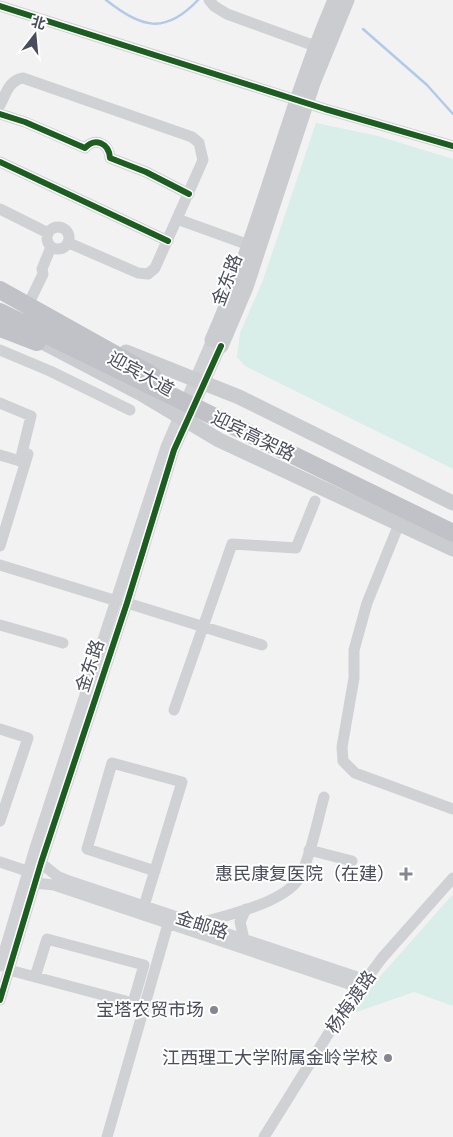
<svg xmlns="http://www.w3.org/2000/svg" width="453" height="1137" font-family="'Open Sans','Noto Sans SC',sans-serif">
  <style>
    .green { fill: #d9eee8 }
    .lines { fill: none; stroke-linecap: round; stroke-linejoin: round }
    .stream { stroke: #b2cae8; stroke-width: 2.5 }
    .minor { stroke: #d0d1d4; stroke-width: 11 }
    .major { stroke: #cbccd0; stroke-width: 15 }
    .highway { stroke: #c1c2c8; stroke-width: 18 }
    .cycleway-casing { stroke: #fff; stroke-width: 9 }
    .cycleway { stroke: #1b5e20; stroke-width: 6 }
    .poi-dot { fill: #858790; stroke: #fff; stroke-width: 2 }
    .labels { text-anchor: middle; stroke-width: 4; stroke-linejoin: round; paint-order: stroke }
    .street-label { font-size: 18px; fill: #4a4d5c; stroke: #fff }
    .poi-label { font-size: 18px; fill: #4a4d5c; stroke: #fff; text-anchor: end }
  </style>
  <rect width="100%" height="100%" fill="#f2f2f2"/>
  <path class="green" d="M316 123 378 136 453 159V469L245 366 237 357 240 333 263 280Z
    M453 894V1006L414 992 351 1014 376 981Z"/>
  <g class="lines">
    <path class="stream" d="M106 0C141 27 164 36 198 0
      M363 29 427 85 453 114"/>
    <path class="minor" d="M209 0 214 6 227 14 315 46
      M0 6 325 109 453 146
      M0 105C6 94 9 80 23 78L192 137 199 143 203 160 155 268 148 274 138 273 69 243
      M0 114 25 122 85 148C95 137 109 143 110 158L146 172 189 194
      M0 162 168 241
      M0 209 48 233
      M177 219 249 245
      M47 238a11 11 0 1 1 22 0a11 11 0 1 1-22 0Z
      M27 307 43 274 42 269 51 247
      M0 350 50 371 130 410
      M0 403 31 416 20 461 0 455
      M399 524 367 603 354 650V678L342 747 343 761 355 773 453 809
      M0 546 28 454
      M0 565 117 601
      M127 603 262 645
      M0 625 63 643
      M174 710 232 544 296 548 315 501
      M0 729 28 738 0 821
      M309 850 352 861
      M0 862 27 871
      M41 863 57 876 69 881 366 980
      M35 883 54 885 361 988
      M144 906 182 782 112 763 87 849 155 871
      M198 924C225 915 288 903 301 875 312 851 317 822 324 797
      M244 939 240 922 246 909
      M0 966 35 848 166 447 212 340
      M9 970 133 1003 144 965 47 939 35 977
      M0 1000 41 863 127 603 174 450 221 346
      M107 1137 170 917
      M264 1137 340 1015 382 958 453 878"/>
    <path class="major" d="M35 338 140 393 219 440 453 549
      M212 340C261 230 287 111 335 0
      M221 346 246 287 313 83 347 0
      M126 352 239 397 453 503"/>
    <path class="highway" d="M0 290 152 375
      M0 312 453 533
      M0 328 37 342"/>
    <defs>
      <path id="cycleway" d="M0 6 325 109 453 146
        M0 114 25 122 85 148C95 137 109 143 110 158L146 172 189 194
        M0 162 168 241
        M0 1000 41 863 127 603 174 450 221 346"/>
    </defs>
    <use href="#cycleway" class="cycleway-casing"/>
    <use href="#cycleway" class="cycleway"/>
  </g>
  <g class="poi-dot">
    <path d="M403.5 866.5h5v5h5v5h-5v5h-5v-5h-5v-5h5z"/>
    <circle cx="214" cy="1010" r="5"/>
    <circle cx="388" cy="1058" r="5"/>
  </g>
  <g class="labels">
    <g class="street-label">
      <text transform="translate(227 280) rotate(-69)" y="6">金东路</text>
      <text transform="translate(141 374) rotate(29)" y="6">迎宾大道</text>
      <text transform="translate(253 436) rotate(26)" y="6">迎宾高架路</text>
      <text transform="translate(90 666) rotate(-72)" y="6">金东路</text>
      <text transform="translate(202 925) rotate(18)" y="6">金邮路</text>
      <text transform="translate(351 1002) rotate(-55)" y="6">杨梅渡路</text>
    </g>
    <g class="poi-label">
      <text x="395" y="880">惠民康复医院（在建）</text>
      <text x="204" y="1016">宝塔农贸市场</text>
      <text x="378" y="1064">江西理工大学附属金岭学校</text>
    </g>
  </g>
  <g transform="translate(35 35) rotate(16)" stroke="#ffffff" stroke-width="4" paint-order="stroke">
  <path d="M0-4L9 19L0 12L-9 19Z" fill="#4a4d5c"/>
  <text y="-8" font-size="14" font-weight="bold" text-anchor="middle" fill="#4a4d5c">北</text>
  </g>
</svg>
